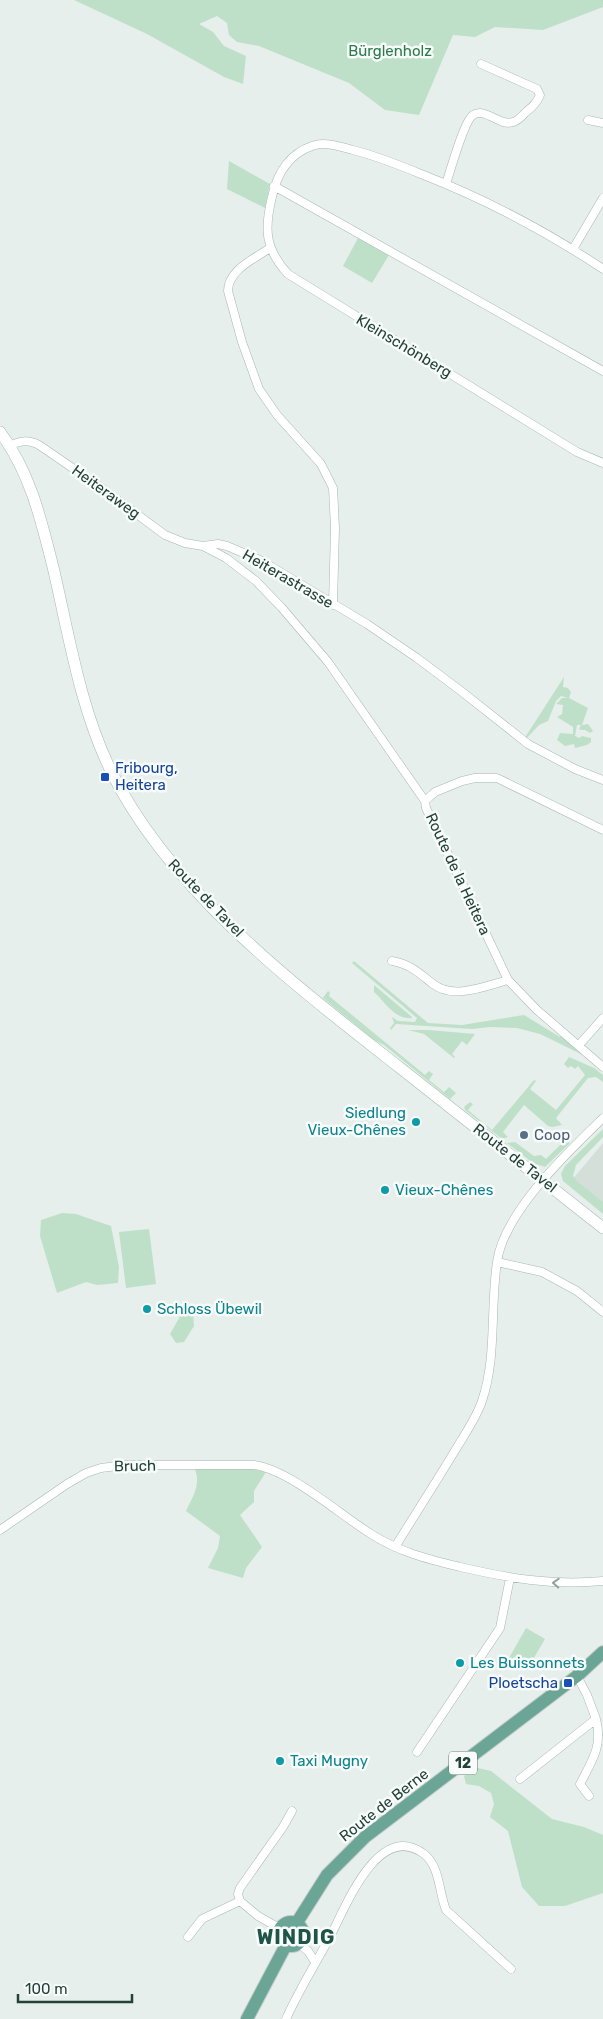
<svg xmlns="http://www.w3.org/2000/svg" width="603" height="2019" font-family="Rubik,sans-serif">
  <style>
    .built { fill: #d4dfda }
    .green { fill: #bfe0c8 }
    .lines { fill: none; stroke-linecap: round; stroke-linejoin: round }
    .minor-casing { stroke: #a8b8b2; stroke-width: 9 }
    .secondary-casing { stroke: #a4bbb3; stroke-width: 12 }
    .primary-casing { stroke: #c2cac8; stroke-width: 14 }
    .minor { stroke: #fff; stroke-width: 8 }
    .secondary { stroke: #fff; stroke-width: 11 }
    .primary { stroke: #6aa596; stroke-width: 12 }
    .oneway { stroke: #92a09c }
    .transit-dot { fill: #1a4fb4; stroke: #f7fbf9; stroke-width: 2 }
    .culture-dot { fill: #0f9aa8; stroke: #f7fbf9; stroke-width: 2 }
    .service-dot { fill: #5c6f8a; stroke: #f7fbf9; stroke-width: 2 }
    .labels { text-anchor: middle; stroke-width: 5; stroke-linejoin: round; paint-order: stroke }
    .shield { fill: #f7fbf9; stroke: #637a73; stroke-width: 1 }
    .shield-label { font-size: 14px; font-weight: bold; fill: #24423a }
    .park-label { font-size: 15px; fill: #2d7a4b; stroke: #f7fbf9 }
    .street-label { font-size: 15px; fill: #24423a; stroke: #f7fbf9 }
    .transit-label { font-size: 15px; fill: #164399; stroke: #f7fbf9; text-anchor: start }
    .culture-label { font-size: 15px; fill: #0d838f; stroke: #f7fbf9; text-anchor: start }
    .service-label { font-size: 15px; fill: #4e5e75; stroke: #f7fbf9; text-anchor: start }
    .district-label { font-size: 20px; font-weight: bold; letter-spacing: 1px; fill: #1f5548; stroke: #f7fbf9 }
  </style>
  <rect width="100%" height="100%" fill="#e6efeb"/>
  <path class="built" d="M603 1143V1208L571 1181Z"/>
  <path class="green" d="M74 0H603V7L543 30 495 27 475 37 453 35 419 115 385 110 349 83 259 46 237 42 229 35 227 23 217 16 199 24 213 32 224 46 246 56 243 84 224 77 147 34Z
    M229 161 270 184 265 208 227 189Z
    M358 238 389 255 372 283 343 266Z
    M564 677 563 687 568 688 571 692 569 698 588 708 582 725 588 724 593 731 590 733 585 730H581L579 729 581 725H577L575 736 579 738 582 736 591 738V742L587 745 575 748 574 744 565 746 557 740 560 733 573 734V727L557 717 562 714 563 705 556 704 562 698H568L561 696 556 701 548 721 539 725 526 739H524Z
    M354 961 428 1023 462 1025 524 1015 560 1037 561 1035 585 1056 540 1034 517 1028 490 1027 472 1029 396 1024 391 1030 390 1028 394 1023 392 1017 398 1021 415 1022 417 1018 352 963Z
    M374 985 412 1017V1018C395 1020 385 1002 374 992Z
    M328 991 330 993 329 996 425 1075 429 1071 433 1074 429 1080 444 1092 449 1087 456 1093 450 1099 384 1045 374 1040 323 998Z
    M408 1030H429L475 1034 467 1045 462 1041 452 1054 455 1057 454 1058 424 1034Z
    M569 1057 594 1068 603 1075V1082L596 1077 588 1078 556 1118 562 1125 552 1127 548 1126 524 1105 503 1132 508 1137 502 1139 465 1110 464 1107 470 1102 473 1104 468 1110 492 1130 534 1080 536 1081 530 1089 556 1110 585 1075 578 1066 575 1069 571 1066 568 1068 564 1064Z
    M603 1129V1137L576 1165 573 1176 578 1182 603 1202V1214L563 1181 561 1174 565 1166Z
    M560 1135 570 1143 545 1167 533 1163 507 1143 515 1142 534 1156 541 1155 546 1159 564 1141 560 1138Z
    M62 1213 76 1214 111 1226 119 1267 118 1283 97 1285 86 1282 57 1293 40 1236 41 1220Z
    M149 1229 156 1284 126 1288 119 1232Z
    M182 1313H193L194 1326 184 1342 176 1343 170 1334Z
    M247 1468 266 1472 254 1491V1502L240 1515 262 1547 246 1568 243 1578 208 1568 218 1548 220 1536 186 1511C193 1496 201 1485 195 1469Z
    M526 1628 545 1639 528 1668 509 1658Z
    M478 1768 491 1771 552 1819 584 1827 603 1835V1893L565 1906H539L522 1887 508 1831 490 1817 494 1804 491 1793 479 1786 466 1784 464 1776Z"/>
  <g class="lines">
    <defs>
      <path id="minor" d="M588 120 603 123
        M446 184C450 172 464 121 473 115 486 107 500 127 513 122 518 121 522 116 525 113 532 107 537 103 540 95L537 89 481 64
        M274 186 603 371
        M270 248C254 259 228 270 228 291L242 342 259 389 277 415 321 464 333 488 335 528 333 605
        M573 249 603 198
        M603 269C546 231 485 199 421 174 399 165 377 156 353 150 341 147 325 141 312 146 289 154 277 174 272 197 264 229 265 249 288 274L577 452 603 463
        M9 446C20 441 27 439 39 445L103 489 165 535 185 543 203 546 226 558 256 581 282 608 328 662 425 801
        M203 546 218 544 227 546 262 561 367 624 417 658 461 691 528 744 575 769 603 780
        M603 830 497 778H475L462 781 435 792 425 801 426 808 508 980 537 1010 603 1067
        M392 961C410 964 419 973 433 984 454 1000 485 986 508 980
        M579 1045 603 1018
        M497 1262 542 1272 577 1291 603 1312
        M0 1530 67 1484 86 1473 101 1468 125 1465H254C290 1470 339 1514 371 1534 399 1552 428 1559 460 1567 508 1578 553 1586 603 1581
        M395 1547C416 1513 438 1479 459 1444 467 1431 477 1416 482 1401 497 1357 490 1308 497 1262 504 1212 568 1152 603 1118
        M417 1752 500 1628 510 1578
        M520 1779 596 1719 587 1695 577 1676
        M589 1796 580 1784C592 1761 603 1746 596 1719
        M240 1901 258 1916 281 1929
        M303 1935 314 1940 326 1943
        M188 1937 202 1919 240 1901 238 1894 240 1888 283 1827 292 1811
        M299 1944 308 1951 315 1962
        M286 2019C299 1990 316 1963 331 1935 346 1906 379 1820 424 1854 440 1866 439 1893 446 1910L511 1969"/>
      <path id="secondary" d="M0 432C30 472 41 519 53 567 69 635 80 708 111 771 170 891 296 986 399 1067 467 1121 535 1174 603 1228"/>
      <path id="primary" d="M279 1934a12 12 0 1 1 24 0a12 12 0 1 1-24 0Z
        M296 1924 327 1875 365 1837 577 1676 603 1652
        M247 2019 286 1945"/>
    </defs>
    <use href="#minor" class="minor-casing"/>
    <use href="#secondary" class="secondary-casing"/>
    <use href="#primary" class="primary-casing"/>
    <use href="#minor" class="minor"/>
    <use href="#secondary" class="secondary"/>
    <use href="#primary" class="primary"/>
  </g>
  <defs><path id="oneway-chevron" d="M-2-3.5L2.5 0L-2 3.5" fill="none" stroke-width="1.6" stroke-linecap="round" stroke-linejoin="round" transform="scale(1.25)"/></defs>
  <use class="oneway" href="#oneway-chevron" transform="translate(556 1583) rotate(-177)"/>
  <g class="transit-dot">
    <rect x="100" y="772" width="10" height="10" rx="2.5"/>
    <rect x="563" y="1678" width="10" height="10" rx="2.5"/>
  </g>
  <g class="culture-dot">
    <circle cx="416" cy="1122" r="5"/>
    <circle cx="385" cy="1190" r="5"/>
    <circle cx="147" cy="1309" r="5"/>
    <circle cx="460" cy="1663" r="5"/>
    <circle cx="280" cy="1761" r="5"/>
  </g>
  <circle class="service-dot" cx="524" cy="1135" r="5"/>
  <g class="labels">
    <rect class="shield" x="449" y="1751.5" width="28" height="23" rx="4"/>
    <g class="shield-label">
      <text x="463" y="1768">12</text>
    </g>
    <g class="park-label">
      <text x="390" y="56">Bürglenholz</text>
    </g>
    <g class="street-label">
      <text transform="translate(404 346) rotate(31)" y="5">Kleinschönberg</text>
      <text transform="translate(106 492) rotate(36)" y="5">Heiteraweg</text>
      <text transform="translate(288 579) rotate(30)" y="5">Heiterastrasse</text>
      <text transform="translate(458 874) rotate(65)" y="5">Route de la Heitera</text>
      <text transform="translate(206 898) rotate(46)" y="5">Route de Tavel</text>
      <text transform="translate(515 1158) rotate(38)" y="5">Route de Tavel</text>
      <text transform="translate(135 1466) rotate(-1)" y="5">Bruch</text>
      <text transform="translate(384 1805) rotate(-38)" y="5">Route de Berne</text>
    </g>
    <g class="transit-label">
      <text x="115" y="773">Fribourg,<tspan x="115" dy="17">Heitera</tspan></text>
      <text x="558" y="1688" text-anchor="end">Ploetscha</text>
    </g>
    <g class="culture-label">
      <text x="406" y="1118" text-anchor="end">Siedlung<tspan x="406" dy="17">Vieux-Chênes</tspan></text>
      <text x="395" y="1195">Vieux-Chênes</text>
      <text x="157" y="1314">Schloss Übewil</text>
      <text x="470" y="1668">Les Buissonnets</text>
      <text x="290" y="1766">Taxi Mugny</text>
    </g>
    <g class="service-label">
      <text x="534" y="1140">Coop</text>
    </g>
    <g class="district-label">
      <text x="296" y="1944">WINDIG</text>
    </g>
  </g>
  <path d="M18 1994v8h114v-8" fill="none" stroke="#24423a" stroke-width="2.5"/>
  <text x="25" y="1994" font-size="15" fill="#24423a" stroke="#f7fbf9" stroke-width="4" paint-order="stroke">100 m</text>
</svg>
